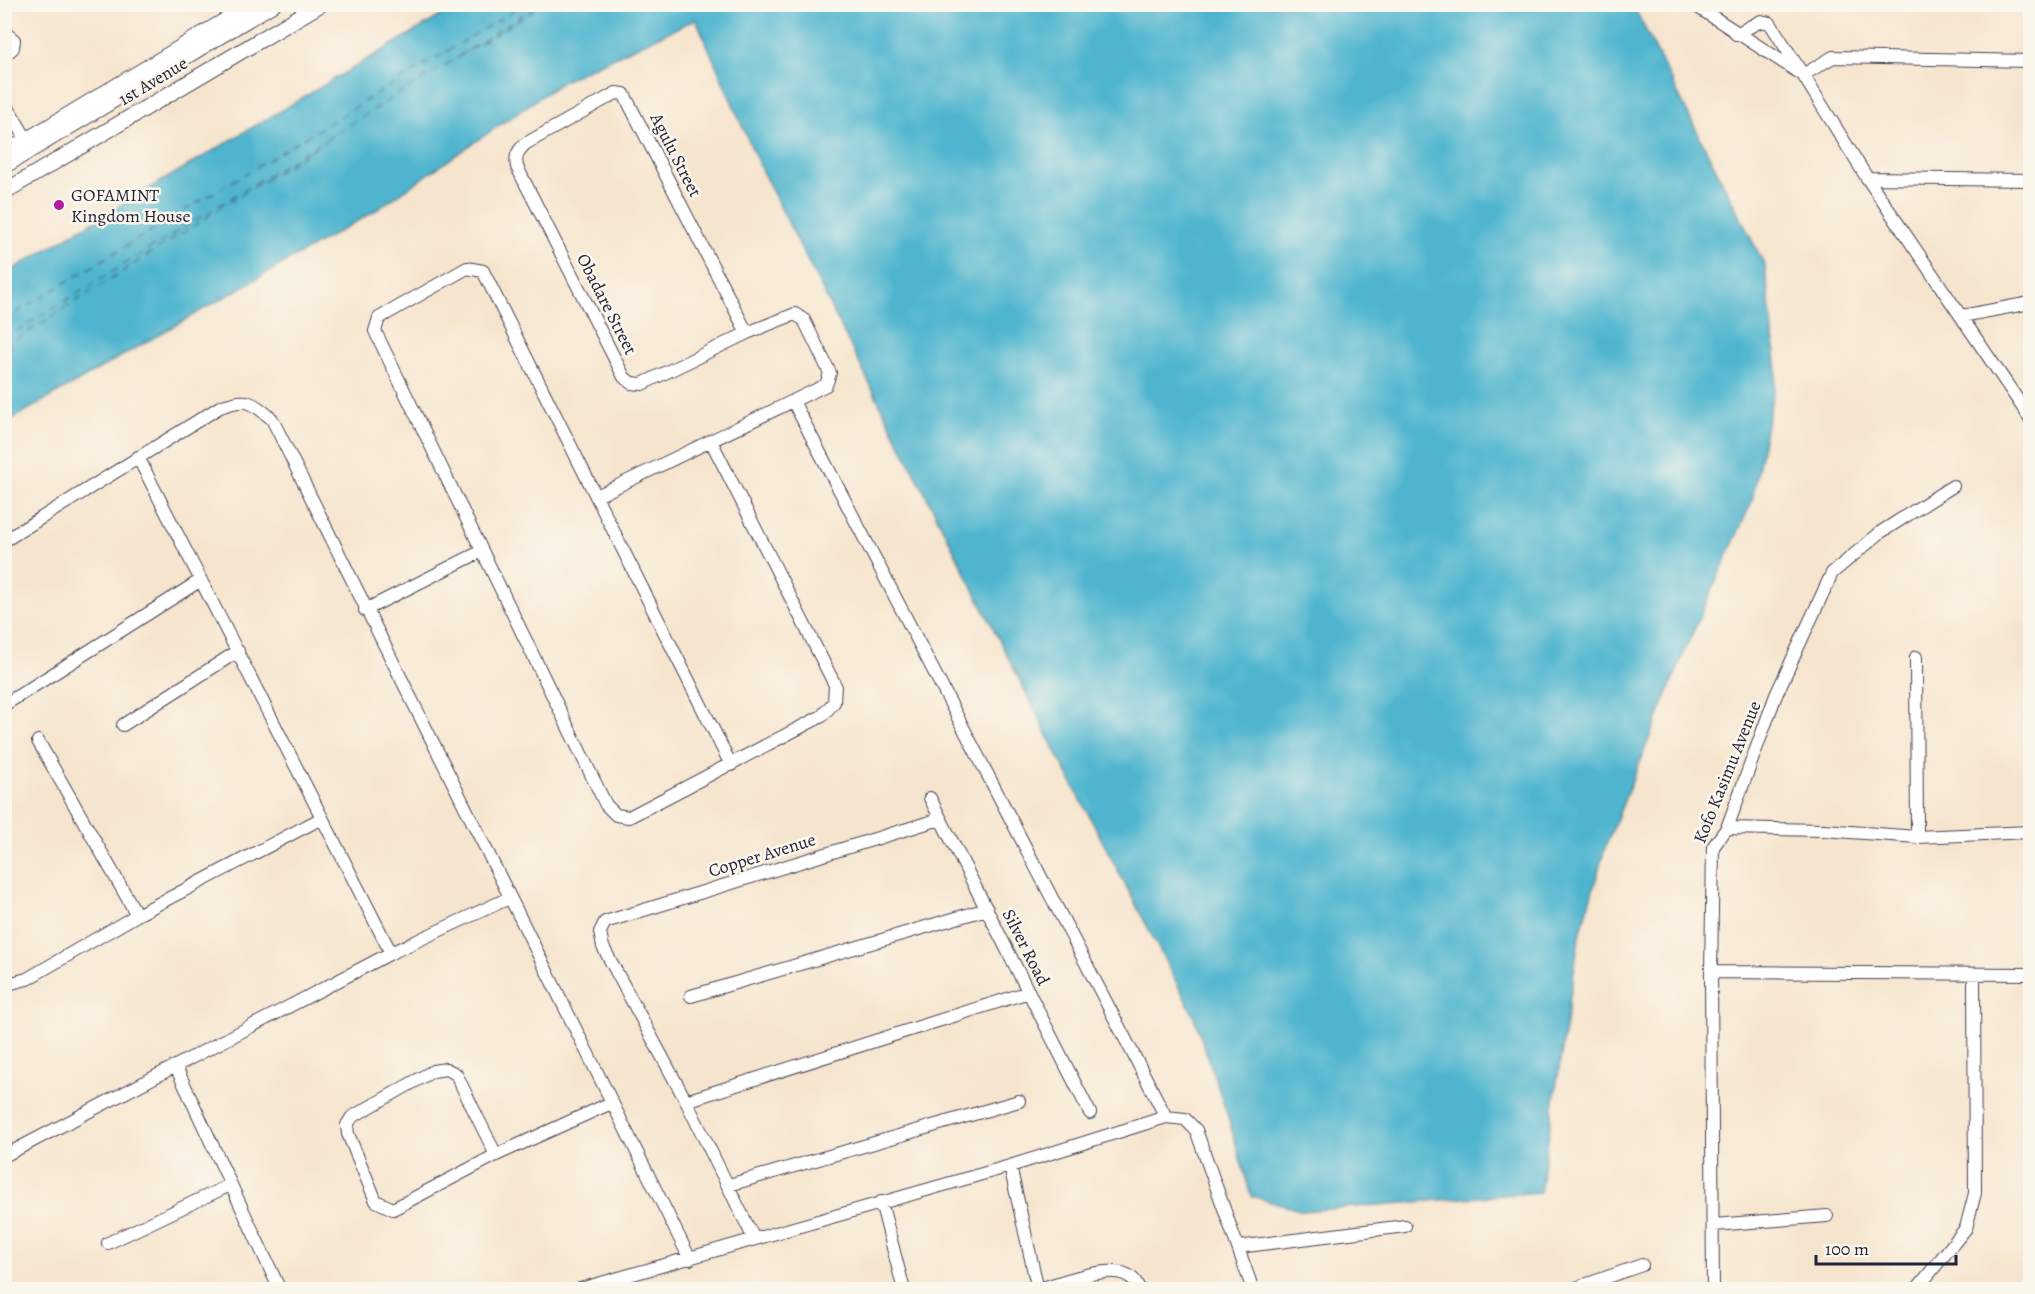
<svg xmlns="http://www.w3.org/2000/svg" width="2035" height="1294" font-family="Alegreya,serif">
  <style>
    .water { fill: #50b5cf; stroke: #396c85; stroke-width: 1.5 }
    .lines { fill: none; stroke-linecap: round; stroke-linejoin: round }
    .ferry { stroke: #345d76; stroke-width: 1.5; stroke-dasharray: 8 6; stroke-linecap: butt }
    .minor-casing { stroke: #423f51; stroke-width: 14 }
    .major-casing { stroke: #423f51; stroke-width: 17 }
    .minor { stroke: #fff; stroke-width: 12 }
    .major { stroke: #fff; stroke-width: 15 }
    .poi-dot { fill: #b5179e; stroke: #fbf7ec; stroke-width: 2 }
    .labels { text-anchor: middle; stroke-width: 5; stroke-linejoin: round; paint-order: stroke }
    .street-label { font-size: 18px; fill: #22223b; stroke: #fbf7ec }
    .poi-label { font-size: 18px; fill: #22223b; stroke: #fbf7ec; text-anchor: start }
  </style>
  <rect width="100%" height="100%" fill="#fbf7ec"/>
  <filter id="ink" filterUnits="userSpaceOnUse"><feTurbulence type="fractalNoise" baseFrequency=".0167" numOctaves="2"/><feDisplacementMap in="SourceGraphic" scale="12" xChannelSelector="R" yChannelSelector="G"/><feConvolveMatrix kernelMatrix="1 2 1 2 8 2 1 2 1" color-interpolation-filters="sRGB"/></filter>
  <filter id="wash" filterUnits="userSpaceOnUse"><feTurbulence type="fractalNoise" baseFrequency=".008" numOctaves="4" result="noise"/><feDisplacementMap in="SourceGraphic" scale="24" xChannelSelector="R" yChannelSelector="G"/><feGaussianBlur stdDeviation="1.35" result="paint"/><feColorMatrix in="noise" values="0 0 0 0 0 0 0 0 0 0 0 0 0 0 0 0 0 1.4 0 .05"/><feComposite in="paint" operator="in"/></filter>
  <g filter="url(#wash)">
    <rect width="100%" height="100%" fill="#f6e5ce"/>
    <path class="water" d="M459 5H1633L1765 266 1777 372 1752 501 1685 650 1605 848 1579 938 1540 1192 1303 1211 1251 1196 1228 1117 1193 1014 1061 762 759 165 696 19 565 80 373 212 5 423V274Z"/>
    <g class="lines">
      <path class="ferry" d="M447 64 539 4
        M4 320 525 4
        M4 339 544 4
        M4 347 326 141"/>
    </g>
  </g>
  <g filter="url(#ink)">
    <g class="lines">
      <defs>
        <path id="minor" d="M1693 4 1803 75 1867 178 2030 418
          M4 32 14 40 13 48 4 56
          M1736 34 1761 21 1770 23 1803 75 1833 57 2030 61
          M4 101 27 140
          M4 152 250 4
          M1867 178 2030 180
          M1962 316 2030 303
          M794 403 1166 1117
          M712 443 835 685 834 702 822 716 629 817 616 815 606 805 375 331 379 318 467 268 483 271 731 765
          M138 457 391 953
          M597 496 826 385 830 373 804 320 795 314 747 333 642 384 631 383 624 377 517 167C515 156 517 152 525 144L616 93 624 94 747 333
          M4 541 220 407C247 397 251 401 272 419L690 1259
          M365 610 482 551
          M1916 657 1917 837
          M4 705 201 580
          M123 725 238 651
          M38 741 137 915
          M930 798 1090 1113
          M1727 828 1824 830 1917 837 2030 832
          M1711 972 2030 974
          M4 985 27 979 137 915 322 818
          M691 996 987 909
          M176 1067 280 1290
          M686 1101 1029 992
          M496 1155 456 1074 446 1069 433 1071 352 1117 347 1125 348 1134 376 1201 393 1209 496 1155 611 1103
          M4 1156 391 953 509 898
          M1010 1166 1038 1290
          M729 1185 1019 1101
          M881 1202 904 1290
          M1714 1225 1827 1216
          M754 1239 686 1101 603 947 600 932 605 922 940 819
          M108 1243 230 1185
          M1238 1247 1405 1226
          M1038 1289C1063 1283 1129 1253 1139 1290
          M577 1290 1010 1166 1166 1117 1185 1119 1196 1130 1253 1290
          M1570 1290 1642 1265
          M1713 1290 1711 972 1713 847 1727 828 1776 695 1832 573 1881 532 1953 486
          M1916 1290 1966 1228 1975 1193 1974 975"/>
        <path id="major" d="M4 166 273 4
          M4 192 321 4"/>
      </defs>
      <use href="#minor" class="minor-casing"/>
      <use href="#major" class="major-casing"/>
      <use href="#minor" class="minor"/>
      <use href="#major" class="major"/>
    </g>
  </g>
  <circle class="poi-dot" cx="59" cy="205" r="6"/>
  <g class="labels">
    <g class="street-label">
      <text transform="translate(153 81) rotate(-31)" y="6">1st Avenue</text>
      <text transform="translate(676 155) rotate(63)" y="6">Agulu Street</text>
      <text transform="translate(607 304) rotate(63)" y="6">Obadare Street</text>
      <text transform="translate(1727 772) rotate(-68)" y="6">Kofo Kasimu Avenue</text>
      <text transform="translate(762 855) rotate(-17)" y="6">Copper Avenue</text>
      <text transform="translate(1026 947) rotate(63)" y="6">Silver Road</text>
    </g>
    <g class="poi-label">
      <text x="71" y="201">GOFAMINT<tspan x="71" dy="21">Kingdom House</tspan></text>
    </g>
  </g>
  <rect width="2035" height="1294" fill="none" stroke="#fbf7ec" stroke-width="24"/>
  <path d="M1816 1255v9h140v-9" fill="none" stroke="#22223b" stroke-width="3"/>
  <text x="1825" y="1255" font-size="18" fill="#22223b" stroke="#fbf7ec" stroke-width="4.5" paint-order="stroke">100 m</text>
</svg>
